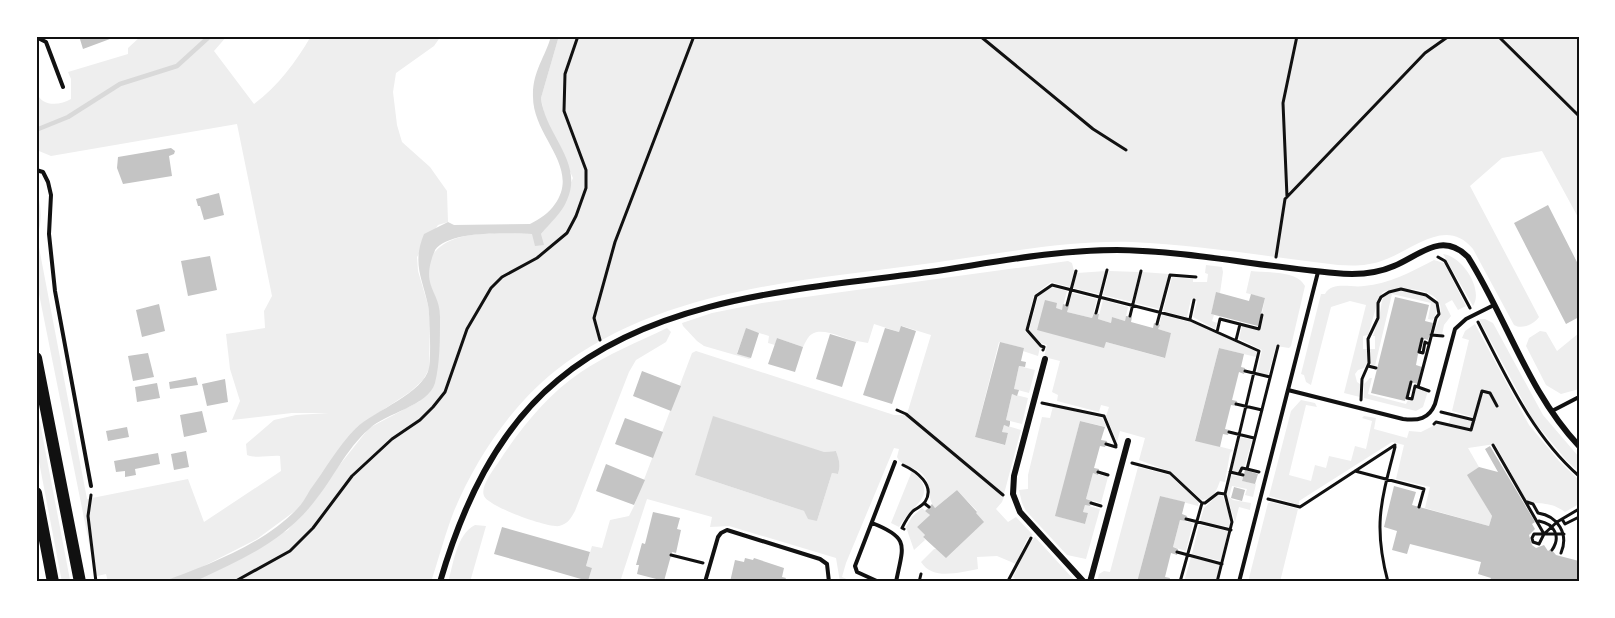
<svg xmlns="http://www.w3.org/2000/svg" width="1615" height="618" font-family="'Nunito Sans',sans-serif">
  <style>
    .green { fill: #eee; fill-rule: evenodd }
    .water { fill: #d9d9d9 }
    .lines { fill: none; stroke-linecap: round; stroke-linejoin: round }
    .stream { stroke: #d9d9d9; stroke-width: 4.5 }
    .building { fill: #c4c4c4 }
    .path { stroke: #111; stroke-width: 3 }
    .service { stroke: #111; stroke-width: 4 }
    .minor { stroke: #111; stroke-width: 6 }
    .primary { stroke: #111; stroke-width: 12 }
    .neatline { fill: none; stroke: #111; stroke-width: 2 }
  </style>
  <rect width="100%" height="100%" fill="#fff"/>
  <path class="green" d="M141 36H227L214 51 254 104C278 86 296 62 311 36H441L434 46 396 73 393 92 397 125 402 142 430 167 447 191 448 222 438 225 417 257 418 271 428 305 430 322 429 369 423 380 410 392 357 427 343 444 299 508 257 539 194 571 162 582H108L106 574 97 576 93 563 36 279V187C41 205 43 219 37 237L87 499 188 479 204 522 281 471 280 456C270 455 256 459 247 455L246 444 274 420 296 415 329 413H292L232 420 240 401 230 369 226 334 265 328 264 311 272 296 237 124 51 156 39 151 36 153V91C41 107 59 106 71 99V79L68 72 128 54V48Z
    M559 36H1579V219L1542 151 1502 158 1470 186 1539 317C1534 324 1522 330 1514 325L1473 249C1446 216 1413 250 1384 260 1369 266 1354 266 1338 265 1270 257 1201 245 1132 242 1065 240 999 254 932 263 804 281 662 287 555 371 511 406 476 459 454 511 445 534 439 558 431 582H191L288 530 369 428 420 401C428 376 440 347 440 321 441 304 427 289 428 272 430 223 508 234 541 234L557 215 573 178 545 118 541 98Z
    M1443 254C1462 256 1484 289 1473 306Z
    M1434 260 1444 263 1466 306 1458 310 1452 300 1445 304 1451 316 1444 325 1442 335 1434 334C1436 326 1443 313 1440 305 1435 287 1397 286 1383 292 1377 299 1372 324 1368 335L1363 336V349H1367V363L1364 368 1358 370 1355 374 1357 382 1360 384V397L1344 393 1366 305 1350 301 1331 307 1311 385 1306 382 1304 375 1301 374 1321 294H1325C1332 281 1351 288 1364 286 1389 284 1411 272 1434 260Z
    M1068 261 1072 263 1074 271 1070 287 1051 282 1034 295 1025 331 1040 347 1038 356 1023 351 1024 348 999 342 975 437 1004 445 1008 434 1002 432 1004 425 1021 430 1004 494 907 414 931 335 902 326 899 332 874 324 868 343 857 341 856 342C845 339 823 327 812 334 808 336 805 343 803 347L777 338 775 345 768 343 769 336 746 329 737 353 751 358 749 359 704 346 697 341 683 326 682 323 712 313 762 303Z
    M1206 265 1222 267 1223 272 1220 293H1216L1211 314 1214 315 1212 321 1217 323 1215 329 1193 317 1197 301 1191 299 1187 317 1163 311 1172 277 1193 279V282H1207L1208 274 1205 273Z
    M1106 271 1099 294 1073 288 1077 273Z
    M1109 271 1139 272 1132 302 1103 295Z
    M1251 271C1267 273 1297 270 1305 286L1291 346 1289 348 1276 346 1268 375 1257 372 1262 350 1239 339 1242 326 1260 330 1264 314 1262 313 1265 298 1246 293Z
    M1142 272 1169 274 1159 309 1135 303Z
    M1051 287 1067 291 1062 310 1037 329 1106 342 1164 358 1171 333 1158 329 1162 315 1197 324 1257 352 1256 357 1219 348 1195 440 1233 450 1230 453 1225 482 1220 481C1217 490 1213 499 1202 500L1171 472 1139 460 1145 438 1120 431 1117 442 1106 416 1109 407 1101 405 1099 412 1057 401 1058 395 1052 392 1060 361 1044 357 1047 345 1041 343 1029 330 1038 297Z
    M1401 291 1425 296 1435 302 1437 311 1433 320 1428 319 1431 303 1392 294 1375 366 1370 365V349H1375V336H1373C1375 330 1377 323 1379 317 1384 300 1377 294 1401 291Z
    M1072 293 1097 299 1092 318 1067 312Z
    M1103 300 1128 307 1125 321 1112 317 1111 323 1098 319Z
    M1479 319H1485L1493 323 1543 415 1579 457V472L1566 460 1533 420Z
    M1475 324 1529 425 1559 461 1579 480V504L1565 512C1549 500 1539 506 1526 500L1495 444 1468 448 1479 467 1468 475 1492 516 1489 526 1425 508 1430 487 1396 479 1404 445 1392 442 1299 501V505L1269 496 1291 411 1301 400 1315 403 1317 407 1306 405 1289 475 1311 481 1315 465 1326 468 1329 456 1351 461 1355 446 1366 449 1372 421 1362 418 1364 416 1376 418 1374 429 1407 438 1409 431 1421 432 1437 424 1468 431V428L1449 423 1451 415 1471 420 1472 417 1452 411 1469 340 1462 338 1465 331Z
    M667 328 671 332 666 342 636 360 629 372 575 511C571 518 568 524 559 526 548 528 489 507 484 496 480 487 493 470 498 463 520 429 547 395 581 372 608 354 638 342 667 328Z
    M1540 331 1546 332 1557 351 1579 333 1577 353 1579 389 1561 394 1546 385 1526 346 1529 338Z
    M696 351 894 415H906L1004 497 1002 502 996 509 1008 522 1016 517 1033 535 1027 539 1016 564 997 556 977 557 978 569C960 572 933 581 921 562L934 549H937L977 511 957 490 935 508C926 497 932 486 924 476 917 466 902 468 897 457L899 449 894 448 846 563 842 577 849 580 848 582H840L836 558 729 526 710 527 712 517 647 499 620 582H580L581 579 588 581 592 568 586 566 592 546 602 548 610 520 629 516 634 506 692 353ZM836 451C839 460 841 464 838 474L832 473 817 521 804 511 695 475 824 452Z
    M1019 366 1035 370 1029 393 1014 389Z
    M1370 378H1372L1368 394 1406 404 1408 400 1413 401 1416 389 1428 391 1423 407 1416 411 1364 398V384Z
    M1012 394 1028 398 1022 424 1006 420Z
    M36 402 70 580 62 582 36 446Z
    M1053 406 1102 418 1107 427 1080 421 1056 516 1085 524 1088 513 1083 512 1085 505 1100 509 1086 559 1067 555 1026 511 1022 503 1019 490 1028 489V475L1042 417 1050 418Z
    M1240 437 1252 440 1245 465 1241 468 1238 472 1231 471Z
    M1138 467 1169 475 1199 502 1198 506 1160 496 1137 582H1097L1099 574 1104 571 1110 572Z
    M912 471C941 495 911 505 899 527L891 523Z
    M1093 473 1108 477 1101 503 1086 499Z
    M1230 475 1243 477 1242 481 1256 484 1253 497 1245 495 1247 489 1232 486 1229 497 1233 500 1251 503 1250 510 1239 507 1235 522 1226 493Z
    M1218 495 1223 496 1231 522 1229 527 1200 521 1204 508Z
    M1271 502 1298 509 1280 582H1248L1268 503Z
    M922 508 930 515 917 527 925 535 923 537 925 540 914 550 906 527 912 517Z
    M1180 520 1193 523 1186 551 1173 547Z
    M475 525 486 526 470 582H448C454 563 456 535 475 525Z
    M1199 525 1228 531 1221 561 1192 554Z
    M1035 537 1076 582H1018L1013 577 1030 542Z
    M1191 557 1220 565 1216 582H1184Z"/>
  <path class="water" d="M551 36H559L541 98C545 135 584 162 567 200 562 213 550 223 541 234L544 245 535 246 532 234C510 233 449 230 435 250 435 251 432 257 432 258 422 288 441 292 440 319 440 339 440 363 435 383 428 406 386 413 369 429 346 449 333 479 314 502 284 541 241 560 198 580L191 582H162C206 566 264 544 297 509 302 504 306 497 310 490 325 470 338 446 356 428 374 411 424 393 429 368 431 357 430 316 428 305 422 277 412 263 424 234L448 222 454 225 530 224C540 219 549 213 555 204 581 167 533 137 533 97 532 72 545 58 551 36Z
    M713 416 824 452 836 451C839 460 841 464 838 474L832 473 817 521 808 519 804 511 695 475Z"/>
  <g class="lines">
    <path class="stream" d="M36 130 68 117 120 84 177 66 210 36"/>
  </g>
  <path class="building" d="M79 36H118L83 49Z
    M171 148 175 151 174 154 169 156 172 176 123 184 117 168 118 157Z
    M219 193 224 215 204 220 200 206H198L196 199Z
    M1548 205 1579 266V317L1566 324 1514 223Z
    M210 256 217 290 188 296 181 261Z
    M1216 292 1249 301 1251 294 1265 298 1258 326 1211 314Z
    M1395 297 1429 305 1425 321 1433 323 1428 340 1421 338 1416 365 1422 367 1418 384 1410 382 1405 401 1371 393Z
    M1045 300 1057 303 1056 308 1062 310 1063 304 1069 306 1067 312 1092 318 1094 313 1099 314 1098 319 1111 323 1112 317 1125 321 1126 316 1132 317 1131 322 1153 328 1154 323 1160 325 1158 329 1171 333 1165 358 1106 342 1104 348 1037 330Z
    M159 304 165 331 142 337 136 310Z
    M901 326 916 331 892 404 863 395 885 328 899 332Z
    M746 328 759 333 751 358 737 354Z
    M830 334 856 342 842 387 816 379Z
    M777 338 803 347 795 372 768 364Z
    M1000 342 1024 348 1021 361 1026 362 1025 367 1019 366 1014 389 1019 390 1017 396 1012 394 1006 420 1010 421V424L1009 427 1004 425 1002 432 1008 433 1005 445 975 437Z
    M1219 348 1244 354 1241 367 1245 368 1244 374 1239 372 1232 400 1237 401 1236 406 1231 405 1225 429 1229 430 1228 435 1223 434 1220 447 1195 441Z
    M148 353 154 377 133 381 128 356Z
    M642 371 681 386 671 411 633 396Z
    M196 377 198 385 170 389 169 382Z
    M225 379 228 402 207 406 202 384Z
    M157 383 160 398 137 402 135 387Z
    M202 411 207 432 184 437 180 415Z
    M625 418 663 432 653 458 615 444Z
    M1080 421 1105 427 1101 440 1107 441 1105 447 1100 446 1094 468 1099 469 1098 475 1093 473 1086 499 1092 501 1090 506 1085 505 1083 512 1088 513 1085 524 1055 516Z
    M127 427 129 437 108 441 106 431Z
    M1490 446 1535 522 1532 524 1535 529 1529 535 1532 545 1536 548 1544 545 1548 551 1551 549 1556 555 1579 561V582H1489L1491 578 1478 574 1481 562 1410 544 1407 554 1392 550 1397 531 1384 527 1394 486 1416 492 1412 505 1489 526 1492 516 1467 475 1479 467 1498 472 1485 449Z
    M186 451 189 467 174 470 171 454Z
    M158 453 160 464 135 469 136 475 125 477V471L116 472 114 461Z
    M606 464 645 480 634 505 596 491Z
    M1245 470 1258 474 1255 484 1242 481Z
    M1234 487 1245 490 1242 501 1231 498Z
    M957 490 977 512 976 513 984 522 946 558 923 537 925 535 917 527 930 515 925 511 932 504 935 508Z
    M1160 496 1185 502 1182 514 1187 516 1185 521 1180 520 1173 547 1178 549 1177 555 1171 553 1165 577 1170 578 1169 582H1137Z
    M653 512 680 518 677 529 681 530 676 553 672 552 664 581 637 574 639 565H636L642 543 645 544Z
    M502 527 590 552 586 566 592 568 588 581 494 554Z
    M745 558 753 560 754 558 784 568 782 577 786 578 784 582H730L735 560 744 562Z"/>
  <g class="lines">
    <path class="path" d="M980 36 1093 129 1126 150
      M1498 36 1579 116
      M1287 197 1283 103 1297 36
      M1276 257 1285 199 1425 53 1449 36
      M1438 257 1445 261 1470 308
      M1067 305 1076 271
      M1096 313 1107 270
      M1130 316 1141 271
      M1190 319 1194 300
      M1478 322C1506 376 1532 435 1579 476
      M1157 324 1170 275 1196 277
      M1217 332 1220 319 1259 329 1262 315
      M1431 335 1443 336
      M1422 339 1419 352 1423 353 1425 342 1429 344
      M600 340 594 318 615 242 694 36
      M1236 340 1240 324
      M1043 350 1044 347 1041 346 1027 330 1036 296 1052 285 1190 320 1259 351 1225 494
      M1368 366 1376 368
      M1245 371 1270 377
      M1411 382 1407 398 1412 399 1415 386 1418 387
      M1361 400 1362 379 1369 363 1368 339 1378 318V303L1381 297 1389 292 1401 289 1426 295 1437 303 1439 314 1436 318 1418 387 1429 391
      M1042 403 1104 416 1116 445
      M1236 404 1262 410
      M897 410 906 414 1003 495
      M1441 412 1474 420
      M1434 424 1436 422 1471 430 1482 391 1490 393 1497 406
      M1229 432 1254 438
      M1106 444 1116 447
      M1493 445 1544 534H1564
      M1132 463 1170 473 1202 503
      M903 465C916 471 936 485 925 502 922 506 917 508 913 511 908 516 905 522 902 528L904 529
      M1355 471 1424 489 1419 507
      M1098 472 1108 475
      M1230 472 1243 475
      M1259 472 1247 469 1278 346
      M1239 474 1242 468 1247 469
      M91 495 88 516 96 582
      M1268 499 1300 507 1395 445
      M1527 502 1533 504 1538 513C1558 516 1569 534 1561 553
      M924 503 929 507
      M1091 503 1101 506
      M1202 503H1205L1218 493 1225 494 1232 522 1217 582
      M1186 519 1231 530
      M1562 519 1565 524 1579 517
      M1539 521C1555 524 1561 537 1552 550
      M1544 534 1539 544 1533 542 1532 538 1534 534H1544L1557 522 1579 509
      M1177 552 1222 564
      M671 555 703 563
      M1008 581 1031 538
      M1170 581 1174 582
      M234 582 290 551 313 528 352 476 392 439 420 420 433 407 445 392 467 329 491 288 502 277 537 258 567 233 576 216 586 188V170L564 111 565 74 578 36
      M919 582 921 574
      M1180 582 1202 503
      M1388 582C1373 526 1381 501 1395 447"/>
    <path class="service" d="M36 37 46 42 63 87
      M36 170 43 172 48 182 51 195 49 234 55 291 91 486
      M1288 390 1403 419C1418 421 1429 419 1435 404L1455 329 1466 319 1494 305
      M1552 411 1579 397
      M872 523C911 538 903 546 896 582
      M705 582 718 537 721 533 727 530 820 559 827 564 829 582
      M879 582 857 572 855 566 895 462
      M1239 582 1318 272"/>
    <path class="minor" d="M1045 359 1014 476 1013 494 1020 512 1084 582
      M440 582C462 507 496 431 558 380 658 296 805 289 929 272 991 263 1054 250 1117 250 1190 251 1263 267 1335 273 1355 275 1376 274 1394 266 1420 255 1442 231 1468 257 1507 319 1528 392 1579 446
      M1090 582 1128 441"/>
    <path class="primary" d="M36 358 80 582
      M36 493 53 582"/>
  </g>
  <rect width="1615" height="618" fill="none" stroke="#ffffff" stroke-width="75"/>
  <rect x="38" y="38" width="1540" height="542" class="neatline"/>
</svg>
